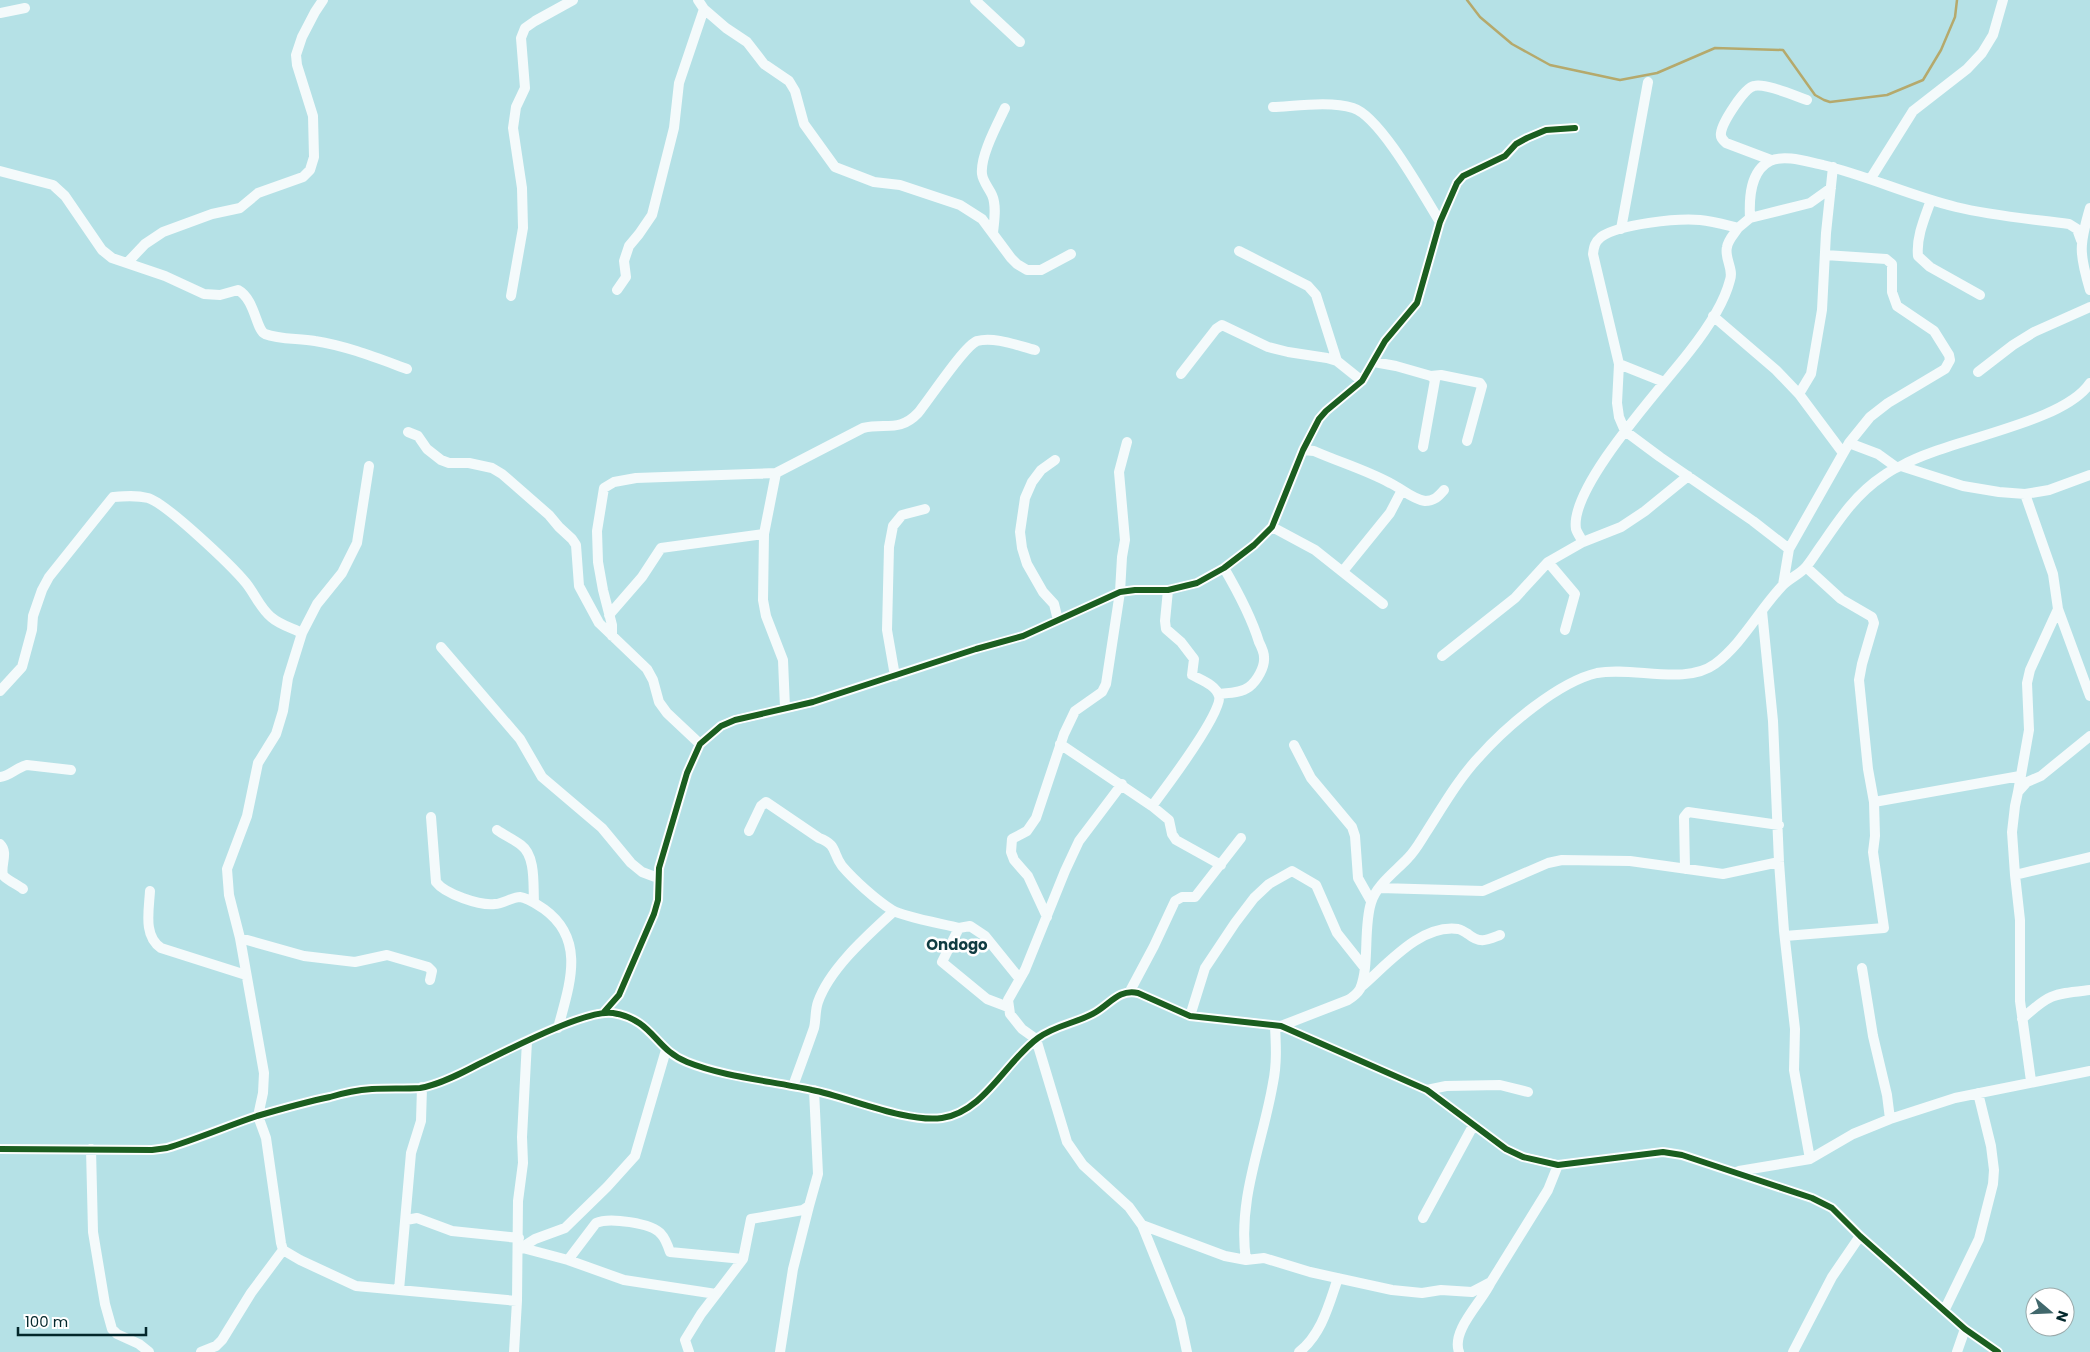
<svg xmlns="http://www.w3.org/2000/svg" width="2090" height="1352" font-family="Poppins,sans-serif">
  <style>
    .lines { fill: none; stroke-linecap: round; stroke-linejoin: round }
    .stream { stroke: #b5a96c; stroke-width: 2.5 }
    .minor { stroke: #f4fafb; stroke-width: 10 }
    .cycleway-casing { stroke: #fff; stroke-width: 9 }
    .cycleway { stroke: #1b5e20; stroke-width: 6 }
    .labels { text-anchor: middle; stroke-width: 5; stroke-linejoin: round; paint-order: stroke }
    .quarter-label { font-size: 15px; font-weight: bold; fill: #103c42; stroke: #fff }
  </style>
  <rect width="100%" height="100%" fill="#b5e1e6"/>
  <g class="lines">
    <path class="stream" d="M1467 0 1480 17 1512 44 1550 65 1620 80 1657 73 1715 48 1783 50 1815 95 1824 100 1830 102 1887 95 1923 80 1941 50 1955 17 1957 0"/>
    <path class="minor" d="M698 0 704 9 726 28 747 42 764 64 789 81 795 91 804 124 835 167 874 182 900 185 960 205 982 219 1011 258 1017 264 1027 270H1041L1071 254
      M975 0 1020 42
      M0 13 25 8
      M1273 107C1296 106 1331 101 1353 108 1380 116 1424 196 1440 222
      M1771 160 1726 143C1723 140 1720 138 1721 133 1722 123 1744 88 1754 86 1766 83 1795 96 1807 100
      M0 171 53 185 65 196 102 250 112 258 165 276 204 294 220 295 238 290C255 299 256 330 265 334 280 340 299 338 315 341 347 346 377 358 407 369
      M1871 178 1913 111 1967 69 1982 53 1993 35 2003 0
      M1931 200C1925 217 1916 237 1918 256L1930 267 1980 295
      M2090 208C2079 245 2079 253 2090 290
      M1750 218C1749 198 1750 171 1770 161 1785 154 1808 162 1823 165 1868 176 1911 196 1956 207 1993 216 2031 219 2069 224L2077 229 2081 240
      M1621 229 1648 82
      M993 233C994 222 997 206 992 195 989 188 983 182 982 174 980 156 997 125 1005 108
      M1239 251 1308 286 1316 295 1337 361
      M127 263 145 244 163 232 212 214 240 208 258 193 303 177 310 170 314 157 313 116 297 65 296 55 302 37 315 12 323 0
      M617 290 626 277 624 261 629 246 639 234 652 215 674 128 679 83 704 9
      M511 296 523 228 522 188 513 128 516 107 525 88 521 38 525 28 535 21 573 0
      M1713 316 1776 370 1799 394 1843 453
      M1374 362 1396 366 1431 376 1435 380 1423 447
      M1619 364 1664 382
      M1978 372 2013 345 2034 332 2090 307
      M1181 374 1216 329 1222 325 1268 347 1288 352 1327 358 1337 361 1362 381
      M1431 376 1441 375 1480 383 1482 386 1467 441
      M1799 394 1811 374 1822 310 1826 233 1833 167
      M408 432 418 436 427 449 441 460 449 463H469L492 468 502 474 549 515 559 527 572 539 576 545 579 586 599 623 647 669 653 680 659 702 667 713 700 744
      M1849 443 1878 454 1896 467
      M1303 450 1314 451C1339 462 1366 470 1390 483 1401 488 1412 499 1425 501 1434 501 1438 497 1444 490
      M1055 460 1041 470 1032 482 1025 498 1020 532 1022 548 1027 564 1043 592 1054 604 1058 620
      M369 466 357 543 342 573 317 604 302 633 288 678 283 711 276 734 258 763 247 816 227 869 229 895 240 938 264 1073 263 1093 258 1116 266 1138 281 1243 283 1250 300 1260 356 1286 517 1301
      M1901 466C1947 439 2063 424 2090 383
      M2025 494 2053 574 2058 609 2090 696
      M1272 527 1315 550 1383 604
      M1583 542C1581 538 1577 533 1576 529 1569 487 1663 386 1689 352 1704 333 1724 304 1730 280 1734 269 1724 258 1727 247 1728 240 1734 234 1738 228
      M1789 549 1753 521 1660 457 1625 431 1619 417 1617 403 1619 364 1593 254C1594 246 1595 242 1601 237 1619 224 1678 218 1700 220 1713 221 1726 225 1738 228L1750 218 1810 203 1831 188
      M1548 562 1575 594 1565 630
      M1343 571 1390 513 1402 490
      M1783 585 1789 549 1849 443 1870 417 1888 403 1945 369 1950 360 1949 355 1934 331 1897 306 1892 292V264L1886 259 1825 255
      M1762 611 1773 721 1779 862 1784 931 1795 1029 1794 1070 1810 1159
      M609 615 642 577 661 548 764 534
      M612 636V625L603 590 598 562 597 531 604 488 614 482 636 478 776 473
      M441 647 520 739 542 777 602 828 631 863 642 872 658 878
      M1442 656 1515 598 1548 562 1583 542 1621 527 1645 511 1688 476
      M895 676 887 630 889 547 893 526 902 515 925 509
      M0 691 22 667 32 630 33 616 42 590 49 577 113 497C125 496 136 495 148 498 166 503 232 566 246 583 255 594 260 608 271 617 280 625 292 628 302 633
      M1219 694C1229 693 1241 693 1249 687 1257 681 1265 667 1264 657 1264 652 1261 646 1259 642 1251 616 1238 592 1224 568
      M785 708 783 660 766 616 763 600 764 534 776 473 863 428C886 423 900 432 918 413 929 400 964 346 977 341 994 336 1019 346 1035 350
      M1060 744 1152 806 1169 820 1172 834 1176 840 1221 865
      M1294 745 1311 778 1352 827 1355 836 1358 878 1371 901
      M0 777C10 776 17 767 27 765L71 770
      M1122 784 1079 841 1065 871 1025 970 1008 1000 1010 1014 1022 1029 1036 1039 1067 1142 1083 1165 1129 1207 1142 1225 1180 1319 1187 1352
      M2018 792 2029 730 2027 683 2030 670 2058 609
      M1874 802 2020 776
      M1152 806C1164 790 1224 711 1219 696 1216 685 1201 680 1192 675L1194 659 1181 642 1166 629 1165 621 1168 590
      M431 817 436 882C445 894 480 906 495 904 503 904 512 897 520 897 529 898 537 905 544 909 587 940 569 986 558 1028
      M497 830C504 835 513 839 521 845 536 856 533 885 534 902
      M749 831 761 806 766 802 819 838C838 845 832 853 842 866 854 880 876 900 892 910 903 917 944 924 959 928L970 926 985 936 1019 978
      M0 844C9 853 0 865 3 875 7 880 18 885 23 889
      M1685 869 1684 817 1688 812 1779 825
      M2015 875 2090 857
      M1380 888 1483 891 1548 863 1562 860 1630 861 1723 874 1779 862
      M150 891C149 910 143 936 161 948L246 975
      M1047 917 1028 876 1014 860 1011 852 1012 839 1027 831 1036 818 1064 734 1075 711 1102 692 1106 684 1120 592 1122 557 1125 540 1119 472 1127 442
      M959 928 942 962 987 999 1008 1007
      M1785 936 1884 928 1873 852 1875 836 1874 802 1868 769 1859 680 1862 664 1874 623 1872 617 1841 599 1806 567
      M240 938 304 956 355 962 387 955 428 967 432 971 430 980
      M1862 968 1873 1036 1887 1095 1890 1119
      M1361 987C1387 965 1420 924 1458 929 1462 930 1465 932 1468 934 1480 944 1487 940 1500 935
      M1130 991 1154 946 1175 901 1182 897H1195L1241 838
      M604 1012 619 995 654 914 658 900 659 868 687 773 700 744 721 726 735 720 813 702 976 649 1023 636 1120 592 1135 590H1168L1197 583 1224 568 1254 545 1272 527 1303 450 1319 419 1326 411 1362 381 1385 341 1417 303 1440 222 1457 183 1463 176 1505 156 1516 144 1527 138 1546 130 1575 128
      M1190 1016 1205 968 1235 923 1254 898 1269 884 1292 871 1316 885 1337 933 1364 967
      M2022 1019C2050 993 2054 994 2090 990
      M1281 1026 1348 1000C1353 997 1357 994 1360 989 1370 966 1363 928 1371 903 1376 885 1396 871 1408 858 1416 850 1421 840 1427 831 1443 806 1459 778 1480 756 1506 727 1558 682 1597 673 1633 666 1685 686 1715 664 1743 643 1759 610 1783 585 1790 578 1800 574 1806 567 1812 560 1817 551 1823 543 1840 518 1857 493 1883 476 1889 472 1894 468 1901 466L1963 486 1999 492 2025 494 2049 490 2090 475
      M2031 1081 2020 1001V920L2015 875 2012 832 2015 806 2018 792 2027 782 2041 776 2090 736
      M793 1086C800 1067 807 1048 814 1028 816 1020 815 1010 818 1002 830 968 868 935 894 911
      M1427 1090 1446 1086 1500 1085 1528 1092
      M0 1149 152 1150 167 1148C197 1139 227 1126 257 1116 281 1109 306 1102 330 1097 343 1093 358 1090 372 1089 388 1088 404 1089 420 1088 439 1085 462 1073 479 1064 506 1051 586 1009 613 1013 654 1020 654 1049 687 1062 724 1077 772 1081 812 1090 848 1097 906 1123 942 1118 984 1112 1006 1061 1038 1038 1055 1025 1078 1023 1096 1012 1111 1003 1119 989 1138 993L1190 1016 1281 1026 1427 1090 1506 1149 1523 1157 1558 1165 1663 1152 1682 1155 1812 1198 1832 1208 1860 1236 1965 1329 1998 1352
      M91 1149 93 1232 105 1304 112 1329 117 1334 139 1344 149 1352
      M1739 1171 1810 1159 1853 1134 1890 1119 1955 1098 2090 1071
      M1423 1218 1473 1126
      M406 1220 417 1218 452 1231 519 1238
      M1142 1225 1225 1256 1246 1260 1264 1258 1310 1272 1392 1290 1422 1293 1441 1290 1472 1292 1491 1282 1548 1190 1558 1165
      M519 1247 568 1260 624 1280 716 1294
      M521 1248 535 1239 565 1228 607 1187 635 1156 666 1050
      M568 1260 596 1223C609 1217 652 1223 661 1234 665 1238 668 1246 670 1252L743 1259
      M1246 1260C1237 1199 1263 1142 1273 1083 1277 1064 1276 1045 1275 1026
      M399 1290 411 1153 421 1121 422 1087
      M1945 1309 1979 1239 1993 1184 1994 1170 1991 1146 1978 1093
      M201 1352 216 1346 222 1340 251 1293 283 1250
      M514 1352 517 1301 518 1201 523 1163 522 1137 527 1041
      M689 1352 685 1340 701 1314 743 1259 751 1219 803 1210 809 1206 818 1174 814 1090
      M780 1352 793 1269 809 1206
      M1299 1352C1322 1334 1329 1304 1338 1278
      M1459 1352C1451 1330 1482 1302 1491 1282
      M1793 1352 1832 1277 1860 1236
      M1957 1352 1965 1329"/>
    <defs>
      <path id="cycleway" d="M604 1012 619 995 654 914 658 900 659 868 687 773 700 744 721 726 735 720 813 702 976 649 1023 636 1120 592 1135 590H1168L1197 583 1224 568 1254 545 1272 527 1303 450 1319 419 1326 411 1362 381 1385 341 1417 303 1440 222 1457 183 1463 176 1505 156 1516 144 1527 138 1546 130 1575 128
        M0 1149 152 1150 167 1148C197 1139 227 1126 257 1116 281 1109 306 1102 330 1097 343 1093 358 1090 372 1089 388 1088 404 1089 420 1088 439 1085 462 1073 479 1064 506 1051 586 1009 613 1013 654 1020 654 1049 687 1062 724 1077 772 1081 812 1090 848 1097 906 1123 942 1118 984 1112 1006 1061 1038 1038 1055 1025 1078 1023 1096 1012 1111 1003 1119 989 1138 993L1190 1016 1281 1026 1427 1090 1506 1149 1523 1157 1558 1165 1663 1152 1682 1155 1812 1198 1832 1208 1860 1236 1965 1329 1998 1352"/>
    </defs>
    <use href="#cycleway" class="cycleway-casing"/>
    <use href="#cycleway" class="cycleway"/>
  </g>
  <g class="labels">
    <g class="quarter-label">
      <text x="957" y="950">Ondogo</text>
    </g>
  </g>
  <g transform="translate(2050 1312) rotate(109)"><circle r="24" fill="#ffffff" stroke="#9aa9aa"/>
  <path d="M0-4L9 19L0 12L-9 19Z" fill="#41686c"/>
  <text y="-8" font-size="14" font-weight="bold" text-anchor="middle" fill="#03272b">N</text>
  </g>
  <path d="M18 1327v8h128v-8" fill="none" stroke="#03272b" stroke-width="2.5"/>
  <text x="25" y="1327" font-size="15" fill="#03272b" stroke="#ffffff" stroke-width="4" paint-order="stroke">100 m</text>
</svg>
